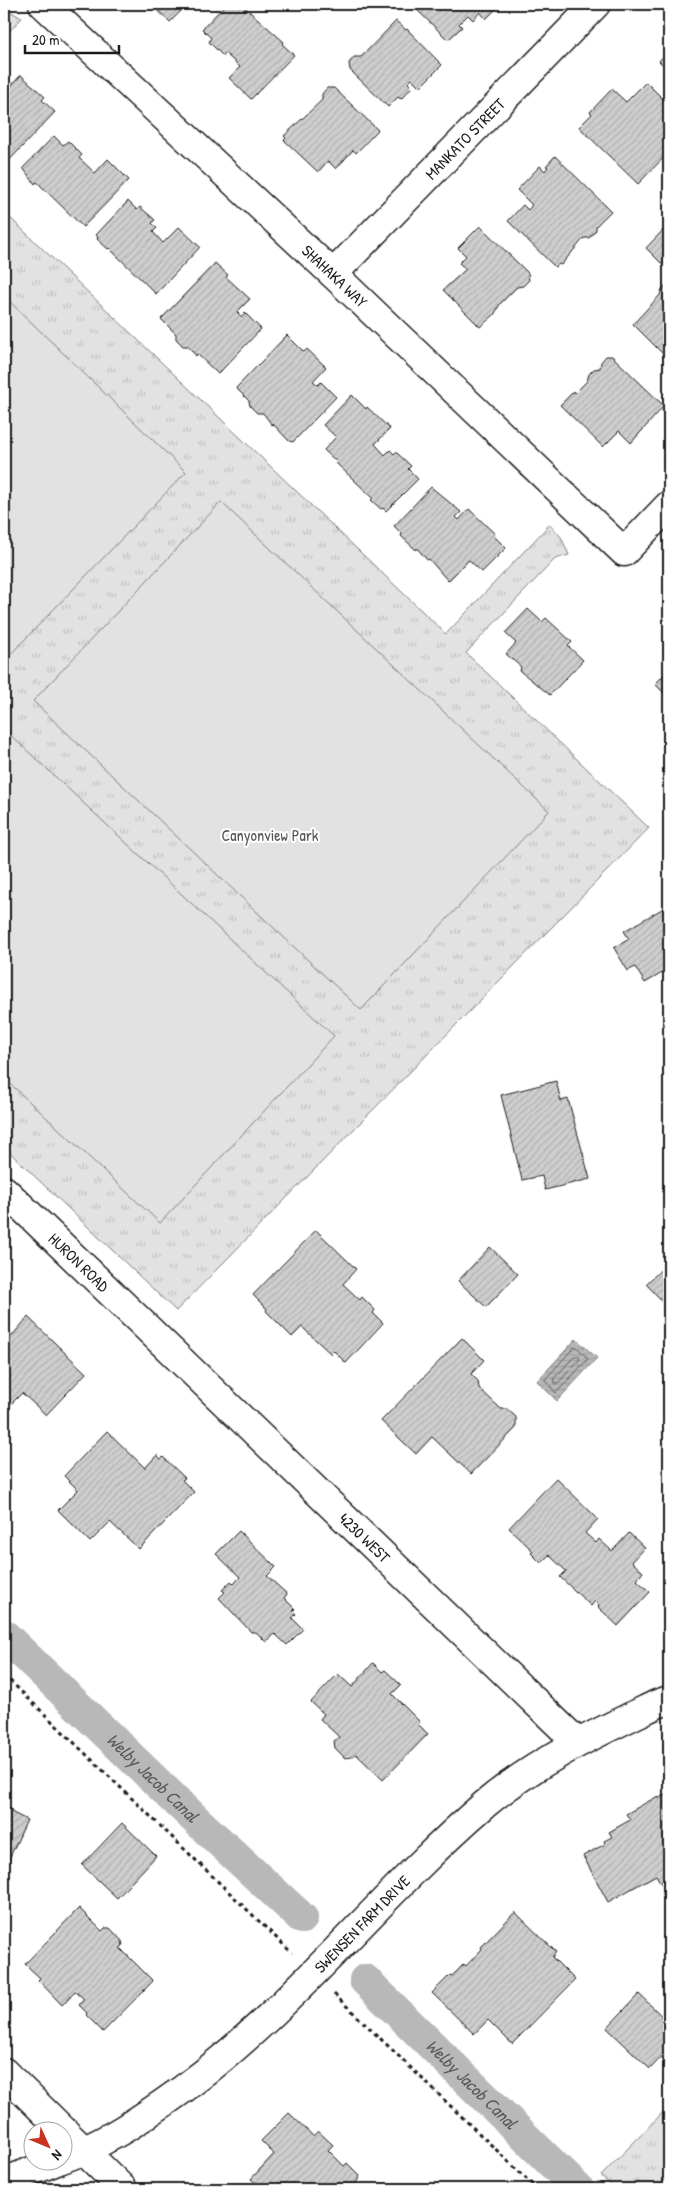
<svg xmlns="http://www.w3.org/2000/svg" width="673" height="2193" font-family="'Patrick Hand',sans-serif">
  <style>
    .park { fill: url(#park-tufts); stroke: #7f7f7f }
    .garden { fill: #e2e2e2; stroke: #7f7f7f }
    .water { fill: url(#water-rules); stroke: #7a7a7a }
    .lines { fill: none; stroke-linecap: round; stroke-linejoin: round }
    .shore { stroke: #5a5a5a; stroke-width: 1 }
    .canal { stroke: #b8b8b8; stroke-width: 32 }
    .building { fill: url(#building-hatch); stroke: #1c1c1c }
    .minor-casing { stroke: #1c1c1c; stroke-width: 31 }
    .path { stroke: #1c1c1c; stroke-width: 3; stroke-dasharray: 4 4; stroke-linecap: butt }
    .minor { stroke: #fff; stroke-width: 28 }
    .labels { text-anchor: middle; stroke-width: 4; stroke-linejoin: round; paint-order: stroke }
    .street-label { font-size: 16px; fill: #1c1c1c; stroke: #fff }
    .park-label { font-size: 16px; fill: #575757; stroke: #fff }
    .water-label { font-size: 18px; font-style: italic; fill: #5a5a5a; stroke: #fff }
  </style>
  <defs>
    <pattern id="park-tufts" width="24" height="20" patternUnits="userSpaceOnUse" patternTransform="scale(1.25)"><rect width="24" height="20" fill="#e2e2e2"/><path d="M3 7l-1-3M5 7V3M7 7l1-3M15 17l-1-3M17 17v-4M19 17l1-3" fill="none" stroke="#c1c1c1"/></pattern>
    <pattern id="water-rules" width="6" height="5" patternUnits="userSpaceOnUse" patternTransform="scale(1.25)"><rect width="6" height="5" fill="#b8b8b8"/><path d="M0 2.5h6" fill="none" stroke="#9e9e9e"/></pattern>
    <pattern id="building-hatch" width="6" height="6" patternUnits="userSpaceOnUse" patternTransform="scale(1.25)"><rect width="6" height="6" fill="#cecece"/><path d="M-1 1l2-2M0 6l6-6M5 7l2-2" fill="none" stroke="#b0b0b0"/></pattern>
  </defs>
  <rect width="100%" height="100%" fill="#fff"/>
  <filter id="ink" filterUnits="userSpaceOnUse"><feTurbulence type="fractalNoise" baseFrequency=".02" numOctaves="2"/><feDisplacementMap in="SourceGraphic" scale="10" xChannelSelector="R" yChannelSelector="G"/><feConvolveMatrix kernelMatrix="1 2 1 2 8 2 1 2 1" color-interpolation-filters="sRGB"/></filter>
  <g filter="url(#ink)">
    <path class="park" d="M4 8 22 18 4 37Z
      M4 212 446 634 550 524 561 537 569 555 555 559 466 653 649 828 176 1311 4 1147Z
      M669 2106V2189H615L601 2176Z"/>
    <path class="garden" d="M4 296 186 472 4 661Z
      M221 502 549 811 361 1010 33 701Z
      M5 730 334 1036 160 1223 4 1078Z"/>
    <path class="water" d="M576 1339 597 1358 557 1401 537 1381Z"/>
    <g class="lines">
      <path class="shore" d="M575 1347 578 1348 588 1359 556 1393 545 1380Z
        M575 1356H579V1360L558 1383H555L554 1379Z"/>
      <g class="canal">
        <path id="s1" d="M4 1635 194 1818 302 1918"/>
        <path id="s2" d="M365 1980 578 2189"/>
      </g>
    </g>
    <path class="building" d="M151 4H188L170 22Z
      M226 4H241L284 42 282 44 294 55 251 99 229 78 240 67 225 53 223 56 209 42 211 38 202 29Z
      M411 4H501L486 19 480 12 473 20 468 15 459 24 462 27 448 40Z
      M396 21 406 30 407 29 442 65 420 87 412 79 408 83 412 87 401 99 398 97 388 107 350 70 349 63 354 57H361Z
      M669 50V71L659 61Z
      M21 75 45 97 42 100 55 112 4 166V85L8 89Z
      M646 82 669 105V152L638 184 579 127 592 114 590 112 612 89 626 102Z
      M327 88H334L378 130 356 153 353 150 336 169 328 161 318 172 284 140 286 138 284 136 322 100V94Z
      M54 136 63 145 68 141 82 155 79 158 95 173 108 159 129 180 83 227 37 182 35 184 23 168Z
      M555 156 611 211 596 226V230L589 238H584L561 265 559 264 555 267 508 221 523 205 528 210 532 205 517 190 540 166 545 171 548 167 546 166Z
      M128 201 137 210 140 207 155 220 152 223 157 228 153 232 163 243 179 227 200 247 156 294 109 248 108 249 97 239 98 237 96 235Z
      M480 226 528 273 529 280 523 286 517 287 500 304 494 315 480 327 443 290 466 269 459 263 466 256 458 248Z
      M667 226 669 228V263H661L646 248Z
      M215 263 228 275 226 277 250 299 237 312 242 317 245 313 261 329 218 374 197 354 196 356 188 346H183L176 339V334L161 319Z
      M669 282V360L633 324 660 295 662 289Z
      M287 335 304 352 307 349 326 367 313 381 318 385 321 382 336 397 293 442 289 441 273 424 272 425 263 413H257L250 406 249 401 236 388Z
      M606 356H612L664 406 631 443 619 431 603 447 560 405 574 391 575 393 587 381 589 374 594 369 600 368 601 362Z
      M352 395 366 409 367 407 390 429 375 444 385 455 390 450 394 454 396 452 411 466 408 469 418 479 386 511 383 508 381 509 371 500 373 498 336 463 337 462 324 450 336 437 323 425Z
      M431 487 461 512 456 517 459 520 469 509 495 534 494 536 506 548 482 572 469 560 448 581 429 559 427 560 417 548 416 550 401 536 402 534 394 526Z
      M528 609 542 622 546 618 572 642 568 646 583 660 550 695 520 671 521 667 506 654 516 643 505 633Z
      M666 673 668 675 669 674V698L655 684Z
      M669 905V969L645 983 635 967 628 971 614 948 629 939 624 931Z
      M556 1081 561 1101 568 1099 590 1179 545 1190 542 1176 522 1180 501 1095Z
      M316 1230 356 1269 343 1284 360 1300 362 1297 375 1310 373 1313 383 1323 346 1363 334 1351 331 1354 302 1327 292 1337 266 1311 267 1309 253 1295Z
      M490 1247 518 1274 486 1307 458 1281Z
      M669 1262V1308L646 1284Z
      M28 1317 86 1373 46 1415 22 1393 6 1409 4 1407V1332L10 1338Z
      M462 1338 484 1360 471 1374 478 1381 479 1388 501 1409H507L516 1417V1428L471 1474 432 1437 416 1454 381 1421Z
      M107 1431 145 1468 157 1455 161 1459 163 1457 185 1478 182 1480 194 1492 139 1549 110 1522 90 1542 58 1510 78 1490 64 1476Z
      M556 1478 598 1519 585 1533 596 1543 599 1539 612 1551 629 1533 645 1548 632 1562 643 1572 637 1580 650 1592 618 1626 598 1607 599 1605 595 1601 591 1606 560 1577 566 1571 549 1555 541 1563 531 1553 533 1551 509 1528Z
      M239 1531 276 1567 267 1576 287 1594 284 1598 295 1609 293 1611 296 1614 292 1618 303 1629 287 1645 275 1634 266 1642 256 1632H251L219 1598 225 1592 222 1590 231 1581 234 1584 240 1577 216 1554Z
      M373 1663 382 1672 385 1670 401 1685 392 1694 420 1722 418 1724 428 1734 383 1780 356 1754 352 1757 345 1758 335 1748 334 1741 339 1737 320 1719 324 1714 311 1702 338 1674 352 1687Z
      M669 1792V1897L656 1875 608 1902 583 1856 605 1844 604 1841 612 1837 609 1832 630 1820 626 1814 658 1796 659 1798Z
      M4 1806 12 1810 11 1812 27 1820 4 1870Z
      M122 1823 156 1856 117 1898 82 1865Z
      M79 1908 102 1931 105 1928H110L122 1941 123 1946 120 1948 153 1981 103 2032 86 2015 87 2013 79 2005 84 1999 75 1991 62 2005 38 1980 40 1978 25 1964Z
      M515 1912 556 1952 552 1957 575 1980 512 2044 488 2020 474 2034 432 1993 450 1975 452 1976 464 1964 466 1966 482 1949 481 1947Z
      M639 1994 669 2023V2049L650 2069 607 2028Z
      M289 2113 313 2136 318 2131 333 2145 328 2150 344 2166 347 2163 360 2176 355 2185 359 2189H296L292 2185 288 2189H262L251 2179 274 2154 261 2141Z"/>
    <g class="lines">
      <defs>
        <g id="minor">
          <path id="s3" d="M43 4 333 274 624 552 669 505"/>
          <path id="s4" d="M333 274 596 4"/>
          <path id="s5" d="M4 1190 577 1742"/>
          <path d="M4 2072 123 2189"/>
          <path id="s6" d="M62 2159C99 2146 130 2126 162 2104 284 2021 373 1901 484 1805 536 1761 597 1733 657 1704L669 1700"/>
          <path d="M4 2182 59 2160"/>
        </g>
      </defs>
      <use href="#minor" class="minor-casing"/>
      <path class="path" d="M4 1675 292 1953
        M334 1994 537 2189"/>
      <use href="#minor" class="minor"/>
    </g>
  </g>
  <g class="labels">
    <g class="street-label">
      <text dy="6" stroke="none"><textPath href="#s4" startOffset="189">MANKATO STREET</textPath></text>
      <text dy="6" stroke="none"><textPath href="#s3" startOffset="399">SHAHAKA WAY</textPath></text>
      <text dy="6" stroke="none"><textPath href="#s5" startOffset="104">HURON ROAD</textPath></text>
      <text dy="6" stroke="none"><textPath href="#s5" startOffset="501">4230 WEST</textPath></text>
      <text dy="6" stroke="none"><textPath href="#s6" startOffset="384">SWENSEN FARM DRIVE</textPath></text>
    </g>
    <g class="park-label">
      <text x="270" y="841">Canyonview Park</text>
    </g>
    <g class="water-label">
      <text dy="6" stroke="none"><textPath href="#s1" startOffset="206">Welby Jacob Canal</textPath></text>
      <text dy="6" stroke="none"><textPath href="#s2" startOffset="149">Welby Jacob Canal</textPath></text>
    </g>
  </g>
  <rect width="673" height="2193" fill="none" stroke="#fff" stroke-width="20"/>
  <rect x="10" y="10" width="653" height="2173" fill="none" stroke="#1c1c1c" stroke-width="2" filter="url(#ink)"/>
  <g transform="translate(48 2146) rotate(134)"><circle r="24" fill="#ffffff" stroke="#a4a4a4"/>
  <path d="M0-4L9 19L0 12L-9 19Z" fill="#c8321e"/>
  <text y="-8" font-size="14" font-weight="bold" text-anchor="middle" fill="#1c1c1c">N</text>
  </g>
  <path d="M25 45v8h94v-8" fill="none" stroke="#1c1c1c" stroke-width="2.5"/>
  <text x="32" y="45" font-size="15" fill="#1c1c1c" stroke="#ffffff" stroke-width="4" paint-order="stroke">20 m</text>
</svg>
